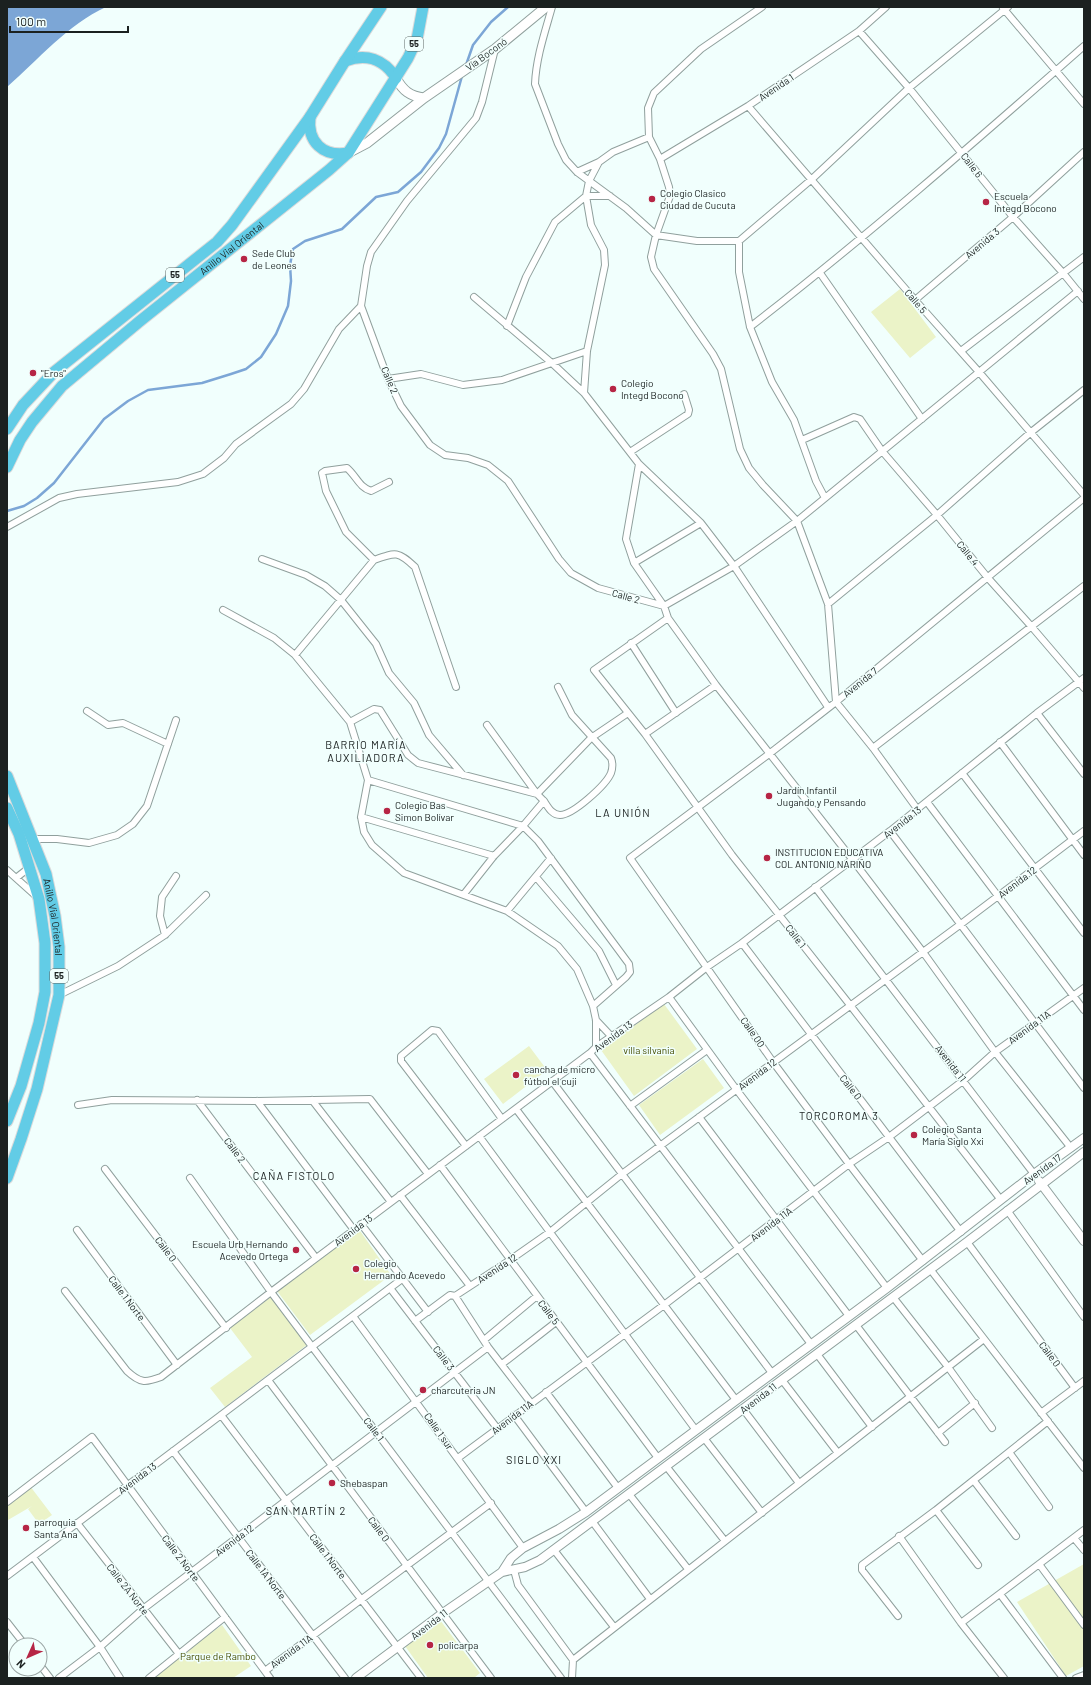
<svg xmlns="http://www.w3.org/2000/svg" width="1091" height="1685" font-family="Barlow,sans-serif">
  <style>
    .green { fill: #ebf3c8 }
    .water { fill: #7ca6d6 }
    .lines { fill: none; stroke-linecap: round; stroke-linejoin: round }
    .stream { stroke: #7ca6d6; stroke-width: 2.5 }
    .minor-casing { stroke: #90a09d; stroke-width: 8 }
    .tertiary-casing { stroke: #90a09d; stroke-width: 10 }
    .secondary-casing { stroke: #90a09d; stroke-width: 11 }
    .trunk-casing { stroke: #dbdbdb; stroke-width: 13 }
    .minor { stroke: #fff; stroke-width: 6 }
    .tertiary { stroke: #fff; stroke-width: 8 }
    .secondary { stroke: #fff; stroke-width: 9 }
    .trunk { stroke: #62cce6; stroke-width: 11 }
    .poi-dot { fill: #b62545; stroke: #f1fffd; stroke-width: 1.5 }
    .labels { text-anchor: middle; stroke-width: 3; stroke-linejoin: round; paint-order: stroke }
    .shield { fill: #f1fffd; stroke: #5b6462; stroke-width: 1 }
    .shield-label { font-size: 9px; font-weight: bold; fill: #1b2120 }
    .street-label { font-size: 10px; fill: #1b2120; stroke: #f1fffd }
    .poi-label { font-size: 10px; fill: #1b2120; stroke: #f1fffd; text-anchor: start }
    .park-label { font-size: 10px; fill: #485004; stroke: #f1fffd }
    .neighbourhood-label { font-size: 11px; letter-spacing: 1px; fill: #1b2120; stroke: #f1fffd }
  </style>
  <rect width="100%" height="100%" fill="#f1fffd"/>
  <path class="green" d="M900 289 936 337 910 358 871 312Z
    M664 1004 697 1049 634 1096 601 1050Z
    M529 1046 547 1070 503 1104 484 1079Z
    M703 1059 724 1088 660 1135 639 1105Z
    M358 1228 391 1275 310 1335 277 1291Z
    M271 1297 308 1344 225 1407 210 1388 252 1357 230 1328Z
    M30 1486 52 1515 39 1524 28 1509 32 1506 8 1520 7 1518V1504Z
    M1084 1564V1666L1066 1676 1017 1602Z
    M440 1620 480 1673 474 1678H428L405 1646Z
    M222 1625 251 1666 233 1678H150Z"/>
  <path class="water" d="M7 7H106C68 24 38 60 7 87Z"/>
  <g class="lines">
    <path class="stream" d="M466 65 473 45 491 22 508 7
      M7 511 24 506 37 498 54 483 104 419 128 401 148 390 202 383 231 374 246 369 261 357 276 334 288 306 291 281 290 265 293 249 305 241 342 229 376 197 398 192 421 172 439 148 446 134 462 76"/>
    <defs>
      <path id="minor" d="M552 7C545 32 536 58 535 84L558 144 566 160 577 172 626 208 656 235 697 241H739L812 179 909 88 1008 7
        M762 7 701 49 654 93 648 108 649 137 660 159 669 187 670 196 656 235 651 257 654 269 713 354 721 369 740 449 749 468 763 485 797 521 828 604 836 702 873 748 918 810
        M1003 8 1084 104
        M859 31 909 88 1013 217 1063 273 1084 299
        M495 49 482 102 476 118 407 201 371 252 367 266 361 306 388 379 401 406 430 445 445 455 468 458 488 465 508 481 559 559 571 573 598 588 664 606 734 566 797 521 1078 291
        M748 106 915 300 979 372 1084 495
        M660 159 748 106 859 31 886 7
        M577 172 599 162
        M610 196H586L591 225 604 250 605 265 587 351 584 393 639 464 626 539 634 563 664 606 668 618 716 685 852 859 923 952 995 1052 1071 1148
        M739 241V272L750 327 772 382 794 420 816 481 825 498
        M820 273 922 419
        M474 297 553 364 584 393
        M915 300 1013 217 1084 152
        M507 326 526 277 555 222 586 196 589 181 599 162 613 152 649 137
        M750 327C865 238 975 142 1084 46
        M961 351 1084 257
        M388 379 421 374 463 385 502 380 587 351
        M802 440 854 417 860 419 882 451 937 515 988 578 1031 626 1084 688
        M630 452 688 414 689 410 684 394
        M639 464 701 523 734 566 828 707
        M7 527 59 498 77 494 178 482 203 474 224 458 236 444 291 404 304 389 339 329 361 306
        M262 559 306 575 325 586 341 600 376 644 389 673 414 703 429 735 463 775
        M374 560 346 532 326 491 322 473 325 471 347 468C357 477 359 487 371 491L389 482
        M634 563 701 523
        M828 604 937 515 1030 433 1084 390
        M223 610 274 638 295 655 350 722 368 780 361 817 364 832 372 845 404 873 507 911 558 946 577 969 593 1006 596 1020V1047
        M668 618 594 670 645 734 732 855 850 1005 1001 1200
        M631 643 676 713
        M295 655 374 560C396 552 398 551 415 567L456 687
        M87 711 108 725 123 723 168 744
        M1037 713 1084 774
        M350 722 374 709 380 710 408 755 418 763 537 794 487 725
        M645 734 716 685
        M1000 742 1084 855
        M873 748 1084 586
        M962 773 1084 933
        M368 780 523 826 538 841 629 964 630 972 626 977 593 1006
        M544 801C548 807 552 815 560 815 573 815 606 785 611 773 613 767 613 763 611 758L572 715 558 687
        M927 802 1084 1010
        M361 817 494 856
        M890 831 1084 1088
        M33 839H57L89 843 117 835 133 824 147 806 176 720
        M7 870 36 896
        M536 877 599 951 616 985
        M16 878 30 867
        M815 887 1034 1174
        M464 894 494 856 523 826 544 801 537 794 591 738 628 713
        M507 911 551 858
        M165 935 160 916 162 897 176 876
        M742 943 961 1232
        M59 995 118 966 165 935 206 895
        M669 997 736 1089 887 1288
        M596 1020 611 1036
        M590 1053 811 1344
        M552 1081 772 1373
        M197 1100 316 1258
        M312 1100 391 1202
        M257 1101 354 1230
        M78 1105 112 1100 257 1101 370 1099 428 1174
        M630 1106 707 1050
        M516 1109 736 1400
        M699 1117 849 1316
        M479 1136 695 1429
        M466 1146 401 1061V1056L432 1030 438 1031 502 1119
        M440 1165 658 1458
        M105 1169 226 1328
        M190 1178 271 1292 561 1678
        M400 1195 470 1286
        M1007 1210 1084 1317
        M361 1224 428 1312
        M77 1230 177 1365
        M967 1242 1075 1388
        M923 1261 849 1164 773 1062 630 858 769 754 836 702 1084 498
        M930 1269 1084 1468
        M390 1288 497 1428
        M65 1291 127 1371C140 1383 145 1383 161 1377L271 1292 590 1053 596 1047 669 997 707 967 742 943 890 831 1037 713 1084 678
        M455 1296 488 1347 531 1403
        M893 1297 948 1367 992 1428
        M353 1316 523 1548
        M415 1321 450 1295 455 1296 510 1260 550 1232 622 1174 961 924 1084 831
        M856 1325 945 1442
        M484 1340 537 1296
        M817 1354 872 1427
        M502 1364 556 1322
        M268 1380 491 1678
        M782 1380 838 1453
        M546 1392 618 1488
        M743 1409 799 1483
        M1041 1413 1084 1381
        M221 1415 421 1678
        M514 1415 586 1512
        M938 1433 975 1403
        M704 1438 762 1513
        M173 1451 345 1678
        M1009 1452 1049 1507
        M458 1458 664 1305 849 1164 889 1137 964 1080 995 1052 1084 988
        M666 1466 725 1541
        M974 1481 1016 1536
        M629 1494 688 1569
        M7 1502 92 1437 270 1678
        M936 1510 978 1565
        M592 1521 650 1599
        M77 1523 179 1654
        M899 1536 961 1623 1004 1678
        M1074 1538 1084 1550
        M554 1550 614 1627
        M33 1557 100 1647 120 1678
        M1039 1564 1084 1625
        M514 1570 518 1585 573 1660 572 1678
        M7 1576 402 1279
        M1000 1594 1063 1678
        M898 1616 862 1570V1565L936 1510 1048 1421
        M7 1622 25 1645
        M961 1623 1084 1530
        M573 1660 984 1339
        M40 1665 50 1678
        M265 1671 491 1503
        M59 1678 100 1647 143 1609 488 1347
        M149 1678 225 1617
        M1076 1678 1084 1675"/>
      <path id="tertiary" d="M1039 1181 1084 1241
        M502 1572 525 1567 540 1560 967 1242 1084 1152
        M356 1678 443 1613 502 1572 511 1558 523 1548 559 1529 586 1512 887 1288 1034 1174 1084 1138"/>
      <path id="secondary" d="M396 78C403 91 410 96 424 98
        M348 153 367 143 424 98 495 49 546 7"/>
      <g id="trunk">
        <path d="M345 61C366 53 384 59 396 78"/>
        <path d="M310 117C307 142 323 157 348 153"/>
        <path d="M7 429 23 405 54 372 217 242 232 225 310 117 345 61 381 7"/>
        <path id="s1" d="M7 467 20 440 32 422 62 386 140 321 329 170 348 153 408 58 417 39 423 7"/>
        <path id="s2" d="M7 776 46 874 55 916 59 947V995L37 1089 21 1139 7 1178"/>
        <path d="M7 808 19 834 39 899 45 943V992L39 1023 21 1086 7 1121"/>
      </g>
    </defs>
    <use href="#minor" class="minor-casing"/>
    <use href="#tertiary" class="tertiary-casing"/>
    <use href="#secondary" class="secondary-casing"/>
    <use href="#trunk" class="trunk-casing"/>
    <use href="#minor" class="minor"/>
    <use href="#tertiary" class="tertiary"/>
    <use href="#secondary" class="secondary"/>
    <use href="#trunk" class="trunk"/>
  </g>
  <g class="poi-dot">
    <circle cx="652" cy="199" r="4"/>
    <circle cx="986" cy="202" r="4"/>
    <circle cx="244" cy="259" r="4"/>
    <circle cx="33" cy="373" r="4"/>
    <circle cx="613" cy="389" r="4"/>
    <circle cx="769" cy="796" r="4"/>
    <circle cx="387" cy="811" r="4"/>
    <circle cx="767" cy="858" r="4"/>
    <circle cx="516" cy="1075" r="4"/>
    <circle cx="914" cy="1135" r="4"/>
    <circle cx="296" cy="1250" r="4"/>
    <circle cx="356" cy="1269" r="4"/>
    <circle cx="423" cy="1390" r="4"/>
    <circle cx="332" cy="1483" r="4"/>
    <circle cx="26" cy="1528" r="4"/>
    <circle cx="430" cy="1645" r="4"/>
  </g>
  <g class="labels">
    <g class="shield">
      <rect x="405" y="37" width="18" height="14" rx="3"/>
      <rect x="166" y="268" width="18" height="14" rx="3"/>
      <rect x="50" y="969" width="18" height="14" rx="3"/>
    </g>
    <g class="shield-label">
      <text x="414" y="47">55</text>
      <text x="175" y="278">55</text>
      <text x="59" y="979">55</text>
    </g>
    <g class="street-label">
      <text transform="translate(486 54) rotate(-36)" y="4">Vía Boconó</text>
      <text transform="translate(776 87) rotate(-34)" y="4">Avenida 1</text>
      <text transform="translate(972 165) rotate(52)" y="4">Calle 6</text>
      <text transform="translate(982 243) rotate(-40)" y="4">Avenida 3</text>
      <text dy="4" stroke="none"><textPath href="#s1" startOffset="317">Anillo Vial Oriental</textPath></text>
      <text transform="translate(916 301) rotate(49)" y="4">Calle 5</text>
      <text transform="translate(390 380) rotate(67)" y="4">Calle 2</text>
      <text transform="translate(968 553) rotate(51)" y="4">Calle 4</text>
      <text transform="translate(626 596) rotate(16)" y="4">Calle 2</text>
      <text transform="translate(860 682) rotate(-39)" y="4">Avenida 7</text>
      <text transform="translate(902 822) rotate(-38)" y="4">Avenida 13</text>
      <text transform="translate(1017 882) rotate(-37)" y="4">Avenida 12</text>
      <text dy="4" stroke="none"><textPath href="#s2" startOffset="149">Anillo Vial Oriental</textPath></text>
      <text transform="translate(796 936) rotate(52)" y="4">Calle 1</text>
      <text transform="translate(1029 1027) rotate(-36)" y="4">Avenida 11A</text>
      <text transform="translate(753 1032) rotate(55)" y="4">Calle 00</text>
      <text transform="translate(613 1036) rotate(-36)" y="4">Avenida 13</text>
      <text transform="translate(951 1063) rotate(52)" y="4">Avenida 11</text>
      <text transform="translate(757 1074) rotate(-37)" y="4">Avenida 12</text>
      <text transform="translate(851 1087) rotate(52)" y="4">Calle 0</text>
      <text transform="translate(235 1150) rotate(53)" y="4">Calle 2</text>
      <text transform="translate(1042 1169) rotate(-36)" y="4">Avenida 17</text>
      <text transform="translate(771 1224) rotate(-37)" y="4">Avenida 11A</text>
      <text transform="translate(353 1230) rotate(-37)" y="4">Avenida 13</text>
      <text transform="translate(166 1249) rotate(53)" y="4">Calle 0</text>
      <text transform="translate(497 1268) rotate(-33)" y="4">Avenida 12</text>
      <text transform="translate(127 1298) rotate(53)" y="4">Calle 1 Norte</text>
      <text transform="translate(549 1312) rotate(53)" y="4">Calle 5</text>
      <text transform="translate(1050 1354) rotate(53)" y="4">Calle 0</text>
      <text transform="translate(444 1358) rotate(52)" y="4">Calle 3</text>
      <text transform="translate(758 1398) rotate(-37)" y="4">Avenida 11</text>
      <text transform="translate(512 1417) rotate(-37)" y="4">Avenida 11A</text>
      <text transform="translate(374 1429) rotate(53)" y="4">Calle 1</text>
      <text transform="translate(439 1431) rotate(55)" y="4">Calle 1 sur</text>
      <text transform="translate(137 1478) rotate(-37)" y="4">Avenida 13</text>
      <text transform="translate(379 1529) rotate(53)" y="4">Calle 0</text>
      <text transform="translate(234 1540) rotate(-37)" y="4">Avenida 12</text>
      <text transform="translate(328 1556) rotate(53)" y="4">Calle 1 Norte</text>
      <text transform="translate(181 1558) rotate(53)" y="4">Calle 2 Norte</text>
      <text transform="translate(266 1574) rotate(53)" y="4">Calle 1A Norte</text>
      <text transform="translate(128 1589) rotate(52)" y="4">Calle 2A Norte</text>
      <text transform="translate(429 1624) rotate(-37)" y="4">Avenida 11</text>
      <text transform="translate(291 1651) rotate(-36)" y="4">Avenida 11A</text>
    </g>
    <g class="poi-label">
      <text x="660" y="197">Colegio Clasico<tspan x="660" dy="12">Ciudad de Cucuta</tspan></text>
      <text x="994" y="200">Escuela<tspan x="994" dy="12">Integd Bocono</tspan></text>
      <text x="252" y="257">Sede Club<tspan x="252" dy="12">de Leones</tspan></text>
      <text x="41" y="377">"Eros"</text>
      <text x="621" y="387">Colegio<tspan x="621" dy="12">Integd Bocono</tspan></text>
      <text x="777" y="794">Jardín Infantil<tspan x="777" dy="12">Jugando y Pensando</tspan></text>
      <text x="395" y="809">Colegio Bas<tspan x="395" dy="12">Simon Bolívar</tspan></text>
      <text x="775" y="856">INSTITUCION EDUCATIVA<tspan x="775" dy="12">COL ANTONIO NARIÑO</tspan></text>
      <text x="524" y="1073">cancha de micro<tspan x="524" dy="12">fútbol el cuji</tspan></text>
      <text x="922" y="1133">Colegio Santa<tspan x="922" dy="12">María Siglo Xxi</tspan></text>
      <text x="288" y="1248" text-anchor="end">Escuela Urb Hernando<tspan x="288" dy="12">Acevedo Ortega</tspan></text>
      <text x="364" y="1267">Colegio<tspan x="364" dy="12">Hernando Acevedo</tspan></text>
      <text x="431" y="1394">charcuteria JN</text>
      <text x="340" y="1487">Shebaspan</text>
      <text x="34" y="1526">parroquia<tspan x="34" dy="12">Santa Ana</tspan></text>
      <text x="438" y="1649">policarpa</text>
    </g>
    <g class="park-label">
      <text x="649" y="1054">villa silvania</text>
      <text x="218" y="1660">Parque de Rambo</text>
    </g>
    <g class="neighbourhood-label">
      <text x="366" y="749">BARRIO MARÍA<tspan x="366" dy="13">AUXILIADORA</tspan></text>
      <text x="623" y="817">LA UNIÓN</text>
      <text x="839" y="1120">TORCOROMA 3</text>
      <text x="294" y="1180">CAÑA FISTOLO</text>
      <text x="534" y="1464">SIGLO XXI</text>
      <text x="306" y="1515">SAN MARTÍN 2</text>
    </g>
  </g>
  <rect width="1091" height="1685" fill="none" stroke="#1b2120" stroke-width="16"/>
  <g transform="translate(28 1657) rotate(225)"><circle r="19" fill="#f1fffd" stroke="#9ba6a5"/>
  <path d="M0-3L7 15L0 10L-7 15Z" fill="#b62545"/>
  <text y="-6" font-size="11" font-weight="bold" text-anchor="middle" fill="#1b2120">N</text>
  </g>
  <path d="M10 26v6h118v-6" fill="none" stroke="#1b2120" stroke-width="2"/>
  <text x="16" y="26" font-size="12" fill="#1b2120" stroke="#f1fffd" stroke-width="3" paint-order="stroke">100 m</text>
</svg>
